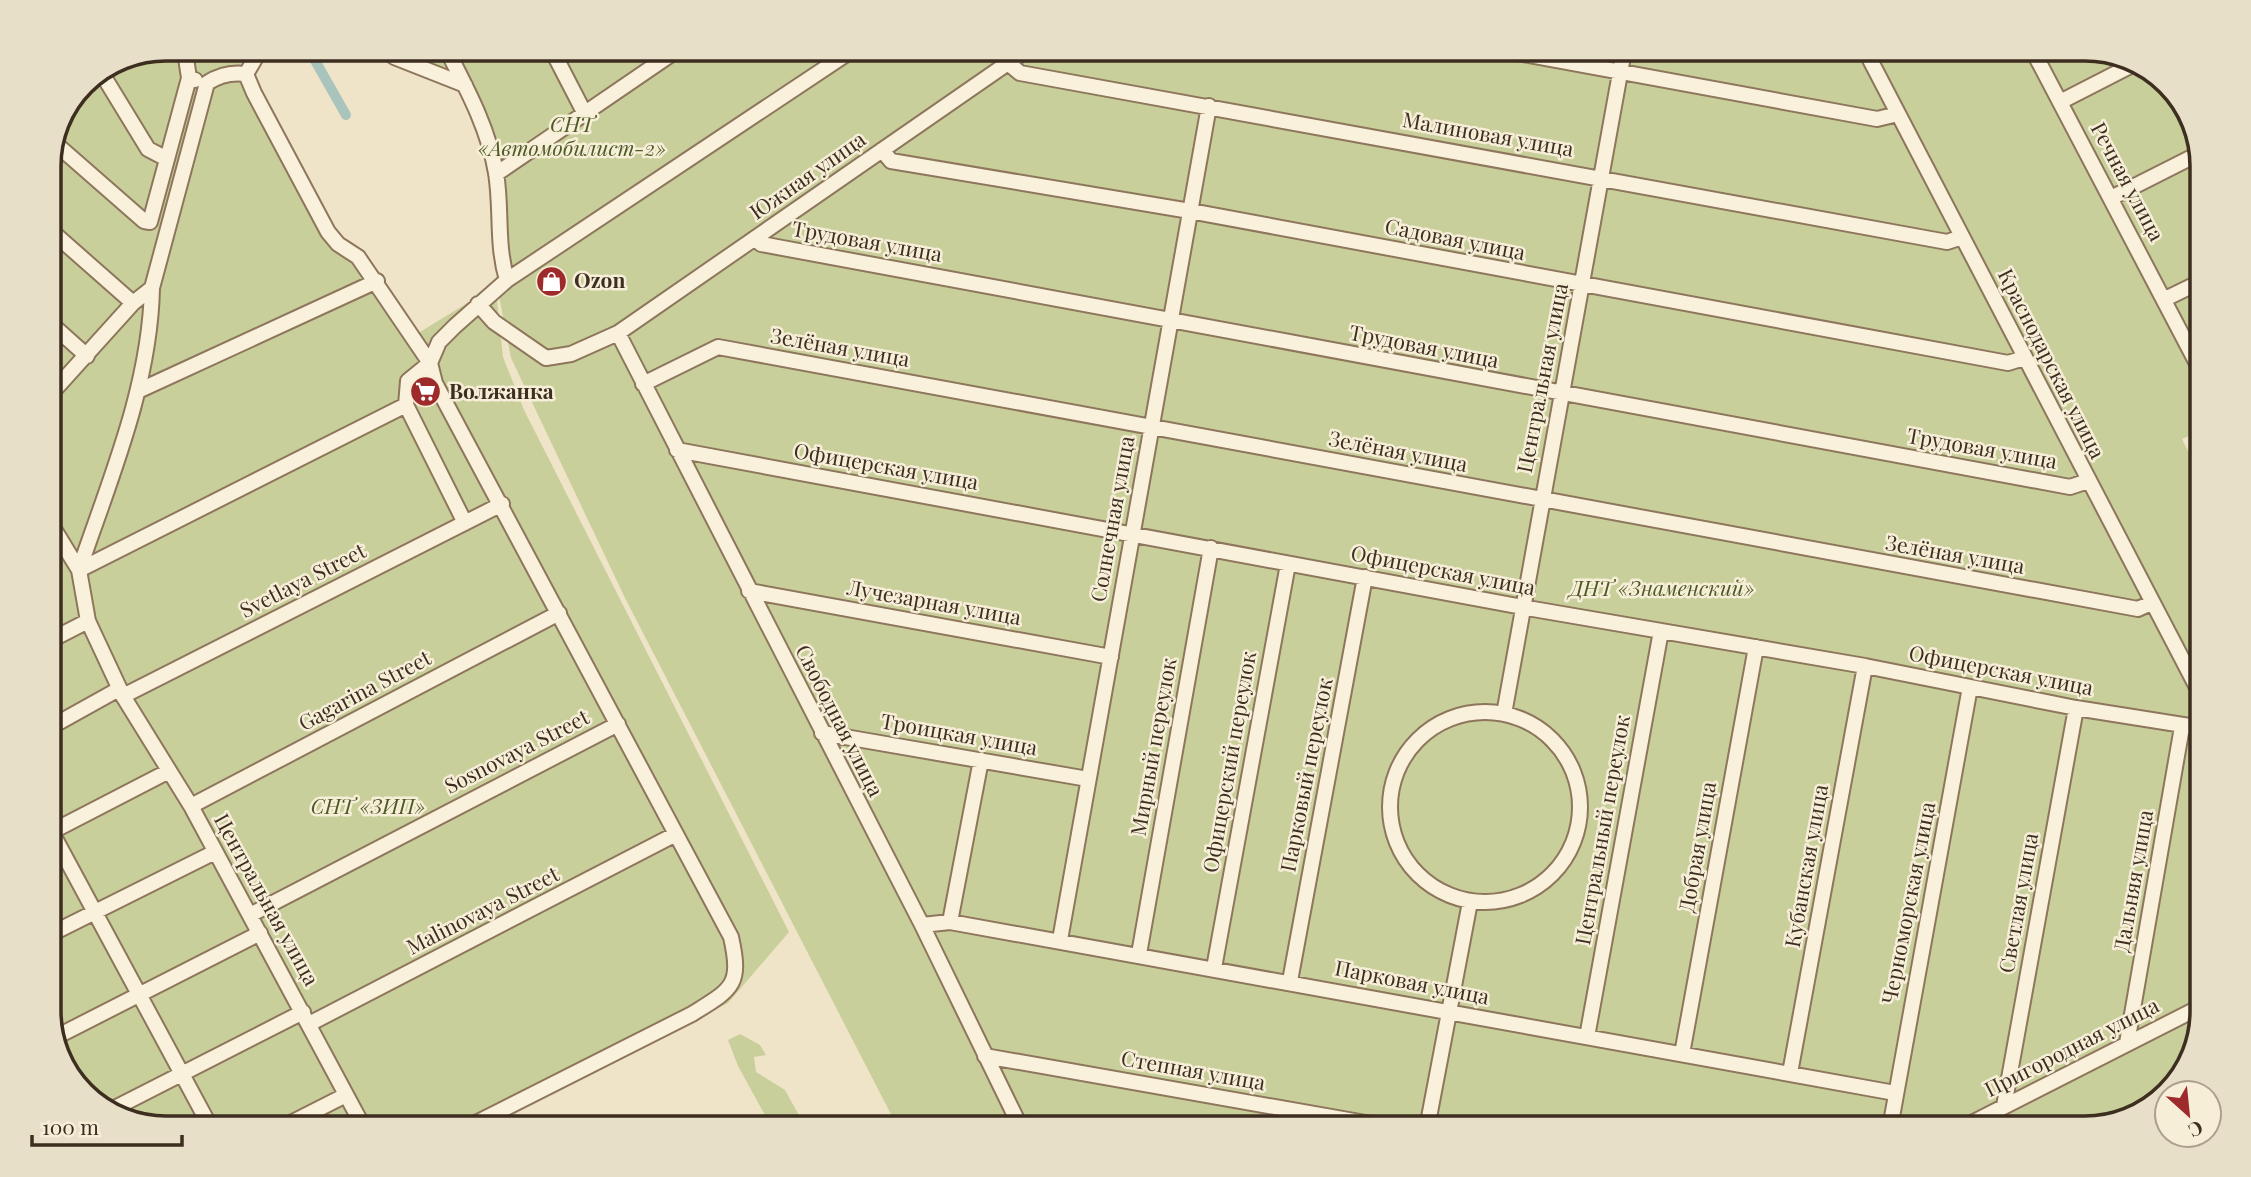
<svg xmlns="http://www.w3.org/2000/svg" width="2251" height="1177" font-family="'Playfair Display',serif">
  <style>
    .green { fill: #c9cf9b }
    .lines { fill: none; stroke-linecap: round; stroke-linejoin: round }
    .canal { stroke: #a9c4bc; stroke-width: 10 }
    .minor-casing { stroke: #8d765c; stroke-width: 18 }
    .minor { stroke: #faf1dc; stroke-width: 14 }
    .labels { text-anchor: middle; stroke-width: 5; stroke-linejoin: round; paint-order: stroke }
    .park-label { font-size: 21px; font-style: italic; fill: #4d5a26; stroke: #f7eed8 }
    .street-label { font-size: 21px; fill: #3d2e20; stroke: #f7eed8 }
    .poi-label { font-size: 21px; font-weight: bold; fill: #3d2e20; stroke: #f7eed8; text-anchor: start }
    .rim { fill: none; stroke: #3d2e20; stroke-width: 3.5 }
  </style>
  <rect width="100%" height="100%" fill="#f0e4c8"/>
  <path class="green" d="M2084 49 2137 61 2182 102 2202 159V430L2182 439 2202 479V1010L2190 1063 2143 1112 2085 1128H898L625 598 511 358 499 296 861 54Z
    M845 55 507 280 496 174 465 85 394 57Z
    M260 57 252 75 340 239 370 261 415 335 492 288 497 300 503 357 524 410 789 932 728 1003 481 1128H167L114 1116 69 1076 49 1018V159L84 83 122 58Z
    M740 1034 760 1045 766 1055 754 1057 756 1072 785 1090 806 1128H772L738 1066 728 1040Z"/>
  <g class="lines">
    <path class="canal" d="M313 57 346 115"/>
    <defs>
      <path id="minor" d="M2032 49 2202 373
        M1865 50 2202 697
        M1512 52 1877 119 1898 114
        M450 56C469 93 489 131 496 173 502 209 496 244 507 280
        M555 56 585 114
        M256 57 246 74 254 93 328 232 338 244 358 257 430 363 435 383 731 937C742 986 732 989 692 1014L466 1128
        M394 57 465 85
        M186 58 189 78 195 80
        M1008 63 1020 73 1947 242 1962 237
        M101 72 148 149 167 159
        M2060 102 2138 62
        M56 144 144 221 150 222 189 78
        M882 150 891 161 1190 211 2008 363 2024 358
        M496 174 670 55
        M2111 198 2200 153
        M49 229 133 303
        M755 238 761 244 2070 487 2088 481
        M2165 299 2202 281
        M478 304 494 322 546 358 571 354 618 333 1021 54
        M49 322 87 356
        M618 333 922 925 1021 1128
        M643 384 718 347 2138 609 2151 603
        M138 391 377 281
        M49 396 133 303 152 288 207 83C219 75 232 72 246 74
        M406 405 465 523
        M677 450 1533 609 1865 666 2076 708 2202 728
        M49 521 79 570 88 621 123 696 191 806 364 1128
        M79 570 406 405 408 381 430 363 439 342 455 326 507 280 845 55
        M79 570C110 479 150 386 152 288
        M749 591 1111 657
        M49 641 88 621
        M123 696 502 504
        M1390 807a95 95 0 1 1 190 0a95 95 0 1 1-190 0Z
        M1504 714 1624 51
        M49 728 119 689
        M822 733 1088 779
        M191 806 559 613
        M49 827 211 1128
        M53 831 169 771
        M250 915 618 724
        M950 922 981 760
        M922 925 950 922 1895 1093
        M49 935 215 852
        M1060 940 1209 106
        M1139 954 1211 548
        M1214 968 1288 564
        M1290 981 1365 577
        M309 1024 676 834
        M56 1037 260 933
        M1587 1037 1661 631
        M2127 1043 2182 727
        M1682 1054 1756 647
        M985 1056 1394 1128
        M1790 1073 1865 666
        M2004 1106 2076 708
        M109 1111 303 1012
        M281 1128 346 1095
        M1427 1128 1470 902
        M1890 1128 1970 687
        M1962 1128 2202 1006"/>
    </defs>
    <use href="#minor" class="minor-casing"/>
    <use href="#minor" class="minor"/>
  </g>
  <defs>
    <symbol id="shop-disc" viewBox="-11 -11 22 22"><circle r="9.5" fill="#9e2a2b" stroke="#f7eed8"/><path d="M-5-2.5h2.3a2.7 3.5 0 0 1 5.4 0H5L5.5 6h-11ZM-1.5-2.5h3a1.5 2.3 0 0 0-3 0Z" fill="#fff"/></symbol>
    <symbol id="supermarket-disc" viewBox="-11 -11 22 22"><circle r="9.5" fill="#9e2a2b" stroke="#f7eed8"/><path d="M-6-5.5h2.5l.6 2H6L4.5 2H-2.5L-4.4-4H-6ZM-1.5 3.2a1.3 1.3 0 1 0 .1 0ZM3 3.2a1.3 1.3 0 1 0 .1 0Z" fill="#fff"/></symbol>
  </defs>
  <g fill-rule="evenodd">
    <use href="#shop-disc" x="534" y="264" width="35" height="35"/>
    <use href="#supermarket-disc" x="408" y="374" width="35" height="35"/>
  </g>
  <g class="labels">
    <g class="park-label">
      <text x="572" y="132">СНТ<tspan x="572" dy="24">«Автомобилист-2»</tspan></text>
      <text x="1662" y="596">ДНТ «Знаменский»</text>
      <text x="368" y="814">СНТ «ЗИП»</text>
    </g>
    <g class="street-label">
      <text transform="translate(1488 135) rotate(10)" y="7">Малиновая улица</text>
      <text transform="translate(808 176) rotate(-35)" y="7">Южная улица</text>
      <text transform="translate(2127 182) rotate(62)" y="7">Речная улица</text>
      <text transform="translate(1455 240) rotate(11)" y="7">Садовая улица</text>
      <text transform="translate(867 242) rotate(10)" y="7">Трудовая улица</text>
      <text transform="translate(1424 347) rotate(11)" y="7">Трудовая улица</text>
      <text transform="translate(840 348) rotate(10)" y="7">Зелёная улица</text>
      <text transform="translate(2051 364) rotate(63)" y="7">Краснодарская улица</text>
      <text transform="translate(1543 378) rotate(-79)" y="7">Центральная улица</text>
      <text transform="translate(1982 449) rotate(10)" y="7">Трудовая улица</text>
      <text transform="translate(1398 452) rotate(11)" y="7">Зелёная улица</text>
      <text transform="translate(886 467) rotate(10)" y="7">Офицерская улица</text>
      <text transform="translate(1113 519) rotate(-80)" y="7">Солнечная улица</text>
      <text transform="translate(1955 555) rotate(10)" y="7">Зелёная улица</text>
      <text transform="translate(1443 571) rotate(11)" y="7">Офицерская улица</text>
      <text transform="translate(303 581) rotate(-27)" y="7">Svetlaya Street</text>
      <text transform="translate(934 603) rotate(10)" y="7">Лучезарная улица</text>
      <text transform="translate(2001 671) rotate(11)" y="7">Офицерская улица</text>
      <text transform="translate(365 691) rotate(-28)" y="7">Gagarina Street</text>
      <text transform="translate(839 721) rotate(63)" y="7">Свободная улица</text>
      <text transform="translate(959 735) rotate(10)" y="7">Троицкая улица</text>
      <text transform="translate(1154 747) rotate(-80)" y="7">Мирный переулок</text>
      <text transform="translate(517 752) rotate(-27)" y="7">Sosnovaya Street</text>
      <text transform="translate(1230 762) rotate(-80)" y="7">Офицерский переулок</text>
      <text transform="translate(1307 775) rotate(-79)" y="7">Парковый переулок</text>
      <text transform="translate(1603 830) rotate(-80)" y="7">Центральный переулок</text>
      <text transform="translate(1698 847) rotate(-80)" y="7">Добрая улица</text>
      <text transform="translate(1807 866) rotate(-80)" y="7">Кубанская улица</text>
      <text transform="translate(2134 881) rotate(-80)" y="7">Дальняя улица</text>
      <text transform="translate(266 900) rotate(61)" y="7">Центральная улица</text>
      <text transform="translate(1909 903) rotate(-79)" y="7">Черноморская улица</text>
      <text transform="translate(2019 903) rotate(-80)" y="7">Светлая улица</text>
      <text transform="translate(483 911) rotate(-27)" y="7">Malinovaya Street</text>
      <text transform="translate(1412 983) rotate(11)" y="7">Парковая улица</text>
      <text transform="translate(2072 1048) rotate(-27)" y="7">Пригородная улица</text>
      <text transform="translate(1193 1071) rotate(10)" y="7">Степная улица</text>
    </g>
    <g class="poi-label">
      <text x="574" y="288">Ozon</text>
      <text x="449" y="399">Волжанка</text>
    </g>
  </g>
  <path d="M0 0H2251V1177H0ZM166 61H2085A105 105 0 0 1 2190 166V1011A105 105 0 0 1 2085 1116H166A105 105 0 0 1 61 1011V166A105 105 0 0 1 166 61Z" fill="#e8dfc9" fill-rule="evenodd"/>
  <path class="rim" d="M166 61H2085A105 105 0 0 1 2190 166V1011A105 105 0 0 1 2085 1116H166A105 105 0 0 1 61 1011V166A105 105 0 0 1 166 61Z"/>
  <g transform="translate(2188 1114) rotate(153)"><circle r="33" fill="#f7eed8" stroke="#ada18e" stroke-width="2"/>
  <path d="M0-5L12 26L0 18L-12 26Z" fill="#9e2a2b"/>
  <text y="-10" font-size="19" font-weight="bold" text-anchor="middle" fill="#3d2e20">С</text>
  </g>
  <path d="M32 1135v10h150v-10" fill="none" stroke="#3d2e20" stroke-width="3.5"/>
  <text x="42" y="1135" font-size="21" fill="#3d2e20" stroke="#f7eed8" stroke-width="5" paint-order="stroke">100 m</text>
</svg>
